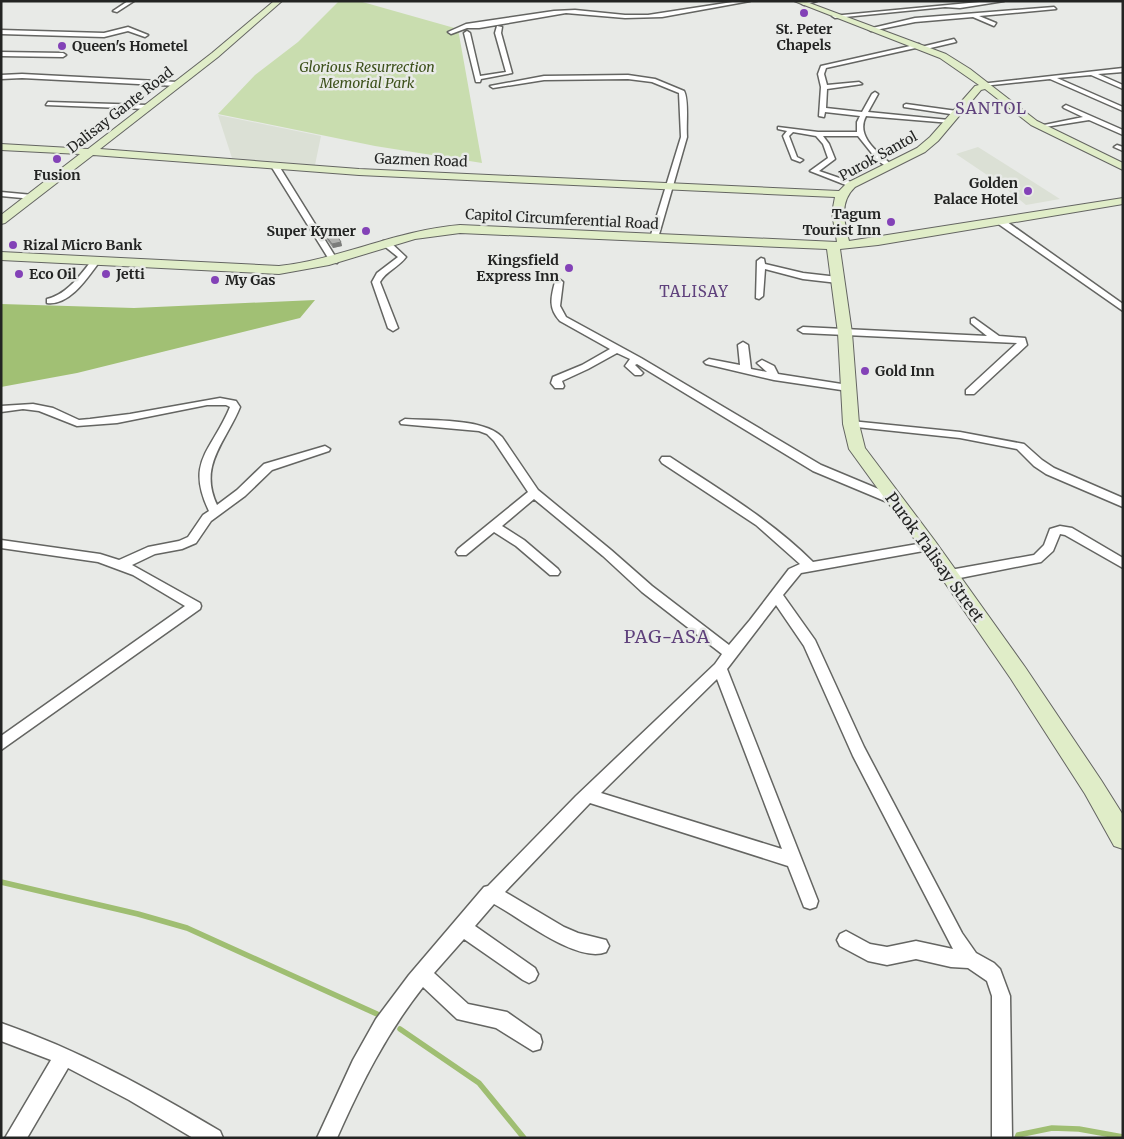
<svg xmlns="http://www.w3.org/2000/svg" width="1124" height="1139" font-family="Merriweather,serif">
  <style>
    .built { fill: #dbe0d5 }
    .green { fill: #c9ddaf }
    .forest { fill: #a1c074 }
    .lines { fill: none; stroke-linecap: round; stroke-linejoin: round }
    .stream { stroke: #9fbe72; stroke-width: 5.5 }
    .street-casing { stroke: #646562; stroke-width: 3 }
    .secondary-casing { stroke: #646562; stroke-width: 2 }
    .street { fill: #fff; fill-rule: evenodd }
    .secondary { fill: #e0edc8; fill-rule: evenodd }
    .wall { fill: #979896 }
    .shaded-wall { fill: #7b7c7a }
    .building { fill: #b0b1ae; stroke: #7b7c7a }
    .poi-dot { fill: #8342b7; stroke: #e8eae7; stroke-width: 2 }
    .labels { text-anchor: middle; stroke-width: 5; stroke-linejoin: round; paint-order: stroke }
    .far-poi-label { font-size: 14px; font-weight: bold; fill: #232423; stroke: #e8eae7; text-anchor: start }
    .far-park-label { font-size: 14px; font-style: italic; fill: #3c501a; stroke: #e8eae7 }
    .far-street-label { font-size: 14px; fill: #232423; stroke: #e8eae7 }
    .far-neighbourhood-label { font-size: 15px; letter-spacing: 1px; fill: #5f417c; stroke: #e8eae7 }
    .far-quarter-label { font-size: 16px; letter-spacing: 1px; fill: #5f417c; stroke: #e8eae7 }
    .street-label { font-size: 16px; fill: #232423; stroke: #e8eae7 }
    .neighbourhood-label { font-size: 18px; letter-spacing: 1px; fill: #5f417c; stroke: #e8eae7 }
  </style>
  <rect width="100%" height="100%" fill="#e8eae7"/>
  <path class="built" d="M218 115 321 136 315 165 232 158Z
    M978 147 1060 199 1026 205 999 183 956 154Z"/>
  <path class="green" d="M339 1H359L458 29 482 163 375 146 218 114 255 75 298 42Z"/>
  <path class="forest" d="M315 300 300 318 77 373 1 387V304L134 308Z"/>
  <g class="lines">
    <path class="stream" d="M1 882 138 914 187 928 377 1014
      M400 1029 479 1083 524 1138
      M1017 1138 1018 1135 1052 1128 1079 1129 1123 1137"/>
    <defs>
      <path id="street" d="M128 1H134L117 12 113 11Z
        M739 1H750L662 17 625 18 566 13 479 28H467L451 34 448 32 466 24 554 11 575 10 625 15H648Z
        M809 1H817L804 5 802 4Z
        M990 1H1004L960 8 945 7 835 18 832 16Z
        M1054 7 1056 9 979 16 996 23 994 26 973 17 915 22 871 31 868 29 915 18Z
        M497 26 502 27 501 33 512 73 481 79 480 82H476L464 33 467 31 470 33 480 76 506 72 495 33Z
        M128 27 148 35 145 37 128 31 104 37 1 34V30L104 33Z
        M954 39 956 42 922 50 920 47 826 68 824 74 827 85 859 82 862 84 827 89 826 108 862 112 872 94 875 92 878 94 868 112 949 120 951 121V123L866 116C855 137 879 153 893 166L889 168 878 161 858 136H823L829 144 835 159 819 171 854 183V187H851L810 171 828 158 823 144 816 136 793 132 789 136 797 157 803 160 800 162 792 159 783 136 787 131 778 129V127L818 132H857V122L860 116 825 112 824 117 819 116 821 87 818 74 821 66 919 44 921 47Z
        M1 52 63 53 66 55 63 57 1 56Z
        M1123 68V72L1098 74 1123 85V89L1091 75 1057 78 1123 107V111L1050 79 983 86 980 84Z
        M22 74 177 82 180 84 177 86 22 78 1 79V75Z
        M628 75 655 79 684 91C689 100 686 124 687 137L658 238 654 240 650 238 681 137 679 93 652 82 628 79 544 80 493 88 490 86 544 76Z
        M48 102 147 105 150 107 147 109 46 105Z
        M906 104 957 111 960 113 957 115 904 107V105Z
        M1066 105 1123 130V135L1089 120 1039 128V126L1083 117 1064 108 1063 107Z
        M1117 145 1123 147V151L1114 147Z
        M273 165 279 166 338 261 337 263 330 261 271 166Z
        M1 192 33 195 37 197 33 199 1 196Z
        M997 219H1003L1123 304V311L997 223Z
        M383 241H389L406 257C399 267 386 271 380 282L398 328 393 331 388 328 372 282 377 273 398 257 383 245Z
        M761 258 764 259 765 264 803 273 838 277 842 280 838 283 803 279 765 269 763 296 759 299 756 298 757 261Z
        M93 259 100 261C88 277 70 306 47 303V299C68 294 80 275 93 259Z
        M559 279 563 282 560 306 566 317 641 358 821 465 900 498 902 501 900 504H892L813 471 637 364 635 365 643 373 641 375H635L625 366 630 359 617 353 588 369 562 381 564 386 563 388H555L551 383 553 377 582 365 610 349 560 321C548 308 551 297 555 282Z
        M974 318 999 336 1025 338 1027 345 974 394H966V390L1017 343 803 333 798 330 803 327 987 336 971 323V319Z
        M743 342 748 345 751 369 767 372 757 363 762 360 774 366 778 374 848 385 853 388 848 391 774 380 706 364 704 362 709 359 740 365 738 345Z
        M220 398 236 401 240 407C226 442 198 465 217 505L237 490 264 464 325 446 330 449 329 451 272 470 245 496 211 521 196 543 182 549 155 554 132 565 200 603 201 606 200 609 1 750V736L185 606 133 575 98 562 1 548V540L100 554 119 560 148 547 179 541 188 537 203 515 209 511C185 461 212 451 230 407L226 405H207L117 423 77 426 39 411 23 409 1 412V406L33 404 53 408 79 420 90 419 130 414Z
        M405 419C432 421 483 418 502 437L538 490 611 550 652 586 729 645 750 620 789 569 800 564 756 525 662 463 660 460 662 457H670C720 490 771 520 813 562L929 542 933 543 935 546 929 550 801 573 783 595 815 640 864 747 962 933 976 953 994 963 1000 969 1010 996 1012 1138H992V996L987 981 968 968 951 967 916 959 887 965 868 961 840 946 837 940 840 934 846 931 870 944 887 947 916 941 953 949 853 756 804 646 776 605 727 669 818 901 816 907 810 909 804 907 788 866 590 803 505 892 564 927 578 933 606 940 609 946 606 952C577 964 519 917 494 904L475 926 535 968 538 974 535 980 529 983 523 980 464 939 434 973 468 1004 507 1012 540 1035 542 1042 540 1049 533 1051 496 1028 457 1019 423 987C386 1034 361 1084 337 1138H317L353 1060 376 1019 409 975 484 887 488 886 576 796 715 664 722 654 642 592 603 556 534 499 502 526 524 540 558 569 560 572 558 575H550L516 546 494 532 466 555H458L456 552 458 549 528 492 494 441 487 434 479 431 401 424 400 422ZM717 679 782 849 601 793Z
        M851 421 960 432 1024 444 1042 460 1054 468 1123 498V507L1046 474 1034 466 1017 449 960 438 847 426 846 424 847 422Z
        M1060 526 1072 528 1123 558V568L1065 535 1060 534 1053 551 1041 562 950 580 946 578 944 575 946 572 950 570 1034 555 1044 545 1050 529Z
        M1 1023C79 1050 149 1089 220 1131L223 1138H193L129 1100 68 1068 27 1138H5L51 1060 1 1041Z"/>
      <path id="secondary" d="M274 1H282L218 57 100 149 359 169 839 191 847 183 917 148 930 137 975 86 979 85 940 58 794 1H804L946 54 970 69 1037 121 1123 163V170L1031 125 985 89 981 90 938 141 925 152 855 187C839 202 844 222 849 241L1123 198V204L878 245 840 249 852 333 859 424 865 448 935 541 1025 667 1101 780 1123 815V849L1114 846 1085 794 1011 679 923 551 849 449 843 424 838 333 827 249 460 233 415 239 329 265 279 274 1 260V252L279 266C341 259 397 230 460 225L837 242 832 213 835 197 359 175 93 155 5 223 1 224V215L80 154 1 150V144L88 149 212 53Z"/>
    </defs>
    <use href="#street" class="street-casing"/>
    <use href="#secondary" class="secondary-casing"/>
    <use href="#street" class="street"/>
    <use href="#secondary" class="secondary"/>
  </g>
  <path class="wall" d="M326 236 341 242 342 246 333 248 327 240Z"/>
  <path class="shaded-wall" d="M341 242 342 246 333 248 332 244Z"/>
  <path class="building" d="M336 234 341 242 332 244 326 236Z"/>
  <g class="poi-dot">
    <circle cx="804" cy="13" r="5"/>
    <circle cx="62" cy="46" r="5"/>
    <circle cx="57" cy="159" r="5"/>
    <circle cx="1028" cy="191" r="5"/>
    <circle cx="891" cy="222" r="5"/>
    <circle cx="366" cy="231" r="5"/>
    <circle cx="13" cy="245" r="5"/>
    <circle cx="569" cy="268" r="5"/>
    <circle cx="19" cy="274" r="5"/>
    <circle cx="106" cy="274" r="5"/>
    <circle cx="215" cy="280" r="5"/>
    <circle cx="865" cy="371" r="5"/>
  </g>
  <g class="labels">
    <g class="far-poi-label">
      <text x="804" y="34" text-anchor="middle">St. Peter<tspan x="804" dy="16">Chapels</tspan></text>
      <text x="72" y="51">Queen's Hometel</text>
      <text x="57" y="180" text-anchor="middle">Fusion</text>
      <text x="1018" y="188" text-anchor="end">Golden<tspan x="1018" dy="16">Palace Hotel</tspan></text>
      <text x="881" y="219" text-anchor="end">Tagum<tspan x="881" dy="16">Tourist Inn</tspan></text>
      <text x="356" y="236" text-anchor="end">Super Kymer</text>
      <text x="23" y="250">Rizal Micro Bank</text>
      <text x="559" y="265" text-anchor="end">Kingsfield<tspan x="559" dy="16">Express Inn</tspan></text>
      <text x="29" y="279">Eco Oil</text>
      <text x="116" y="279">Jetti</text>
      <text x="225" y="285">My Gas</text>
      <text x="875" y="376">Gold Inn</text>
    </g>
    <g class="far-park-label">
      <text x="367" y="72">Glorious Resurrection<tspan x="367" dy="16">Memorial Park</tspan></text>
    </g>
    <g class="far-street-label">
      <text transform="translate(120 110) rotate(-38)" y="5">Dalisay Gante Road</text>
      <text transform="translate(878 156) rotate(-29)" y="5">Purok Santol</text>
      <text transform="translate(421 160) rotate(2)" y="5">Gazmen Road</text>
      <text transform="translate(562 219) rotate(3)" y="5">Capitol Circumferential Road</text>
    </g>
    <g class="far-neighbourhood-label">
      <text x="694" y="297">TALISAY</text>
    </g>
    <g class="far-quarter-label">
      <text x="991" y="114">SANTOL</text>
    </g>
    <g class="street-label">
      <text transform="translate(935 557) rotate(54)" y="6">Purok Talisay Street</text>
    </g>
    <g class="neighbourhood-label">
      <text x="667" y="643">PAG-ASA</text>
    </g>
  </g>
  <rect width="1124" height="1139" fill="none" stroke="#232423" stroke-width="5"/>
</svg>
